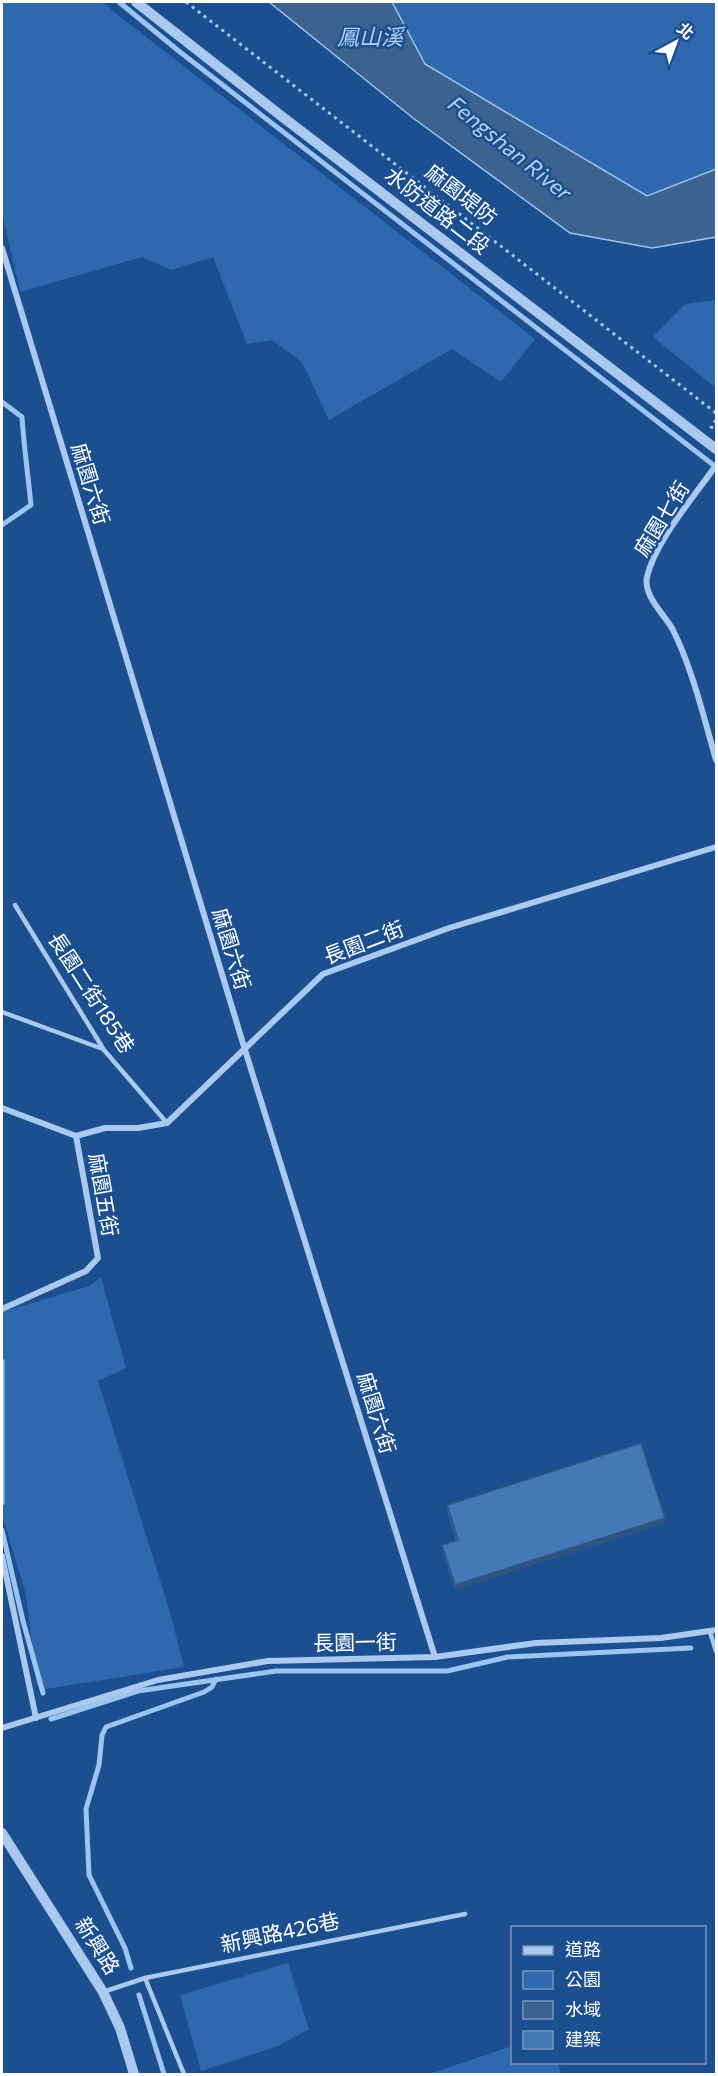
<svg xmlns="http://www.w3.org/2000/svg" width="718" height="2076" font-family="Commissioner,'Noto Sans TC',sans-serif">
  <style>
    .green { fill: #2e69ad }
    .water { fill: #3c6290; stroke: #9cc4f0; stroke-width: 1.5 }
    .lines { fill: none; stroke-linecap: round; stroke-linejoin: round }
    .stream { stroke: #9cc4f0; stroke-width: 5 }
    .path { stroke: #a9c9ee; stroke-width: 3; stroke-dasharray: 3 4.5; stroke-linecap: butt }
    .service { stroke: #a9c9ee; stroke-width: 4.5 }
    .minor { stroke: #a9c9ee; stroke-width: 6 }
    .tertiary { stroke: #a9c9ee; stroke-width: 10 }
    .wall { fill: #3a679d }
    .shaded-wall { fill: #305480 }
    .building { fill: #4478b7; stroke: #305480; stroke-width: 1.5 }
    .labels { text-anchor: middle; stroke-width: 5; stroke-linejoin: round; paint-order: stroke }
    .street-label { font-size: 21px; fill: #fff; stroke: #1b4f8f }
    .water-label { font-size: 22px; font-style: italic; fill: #b5d3f5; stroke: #1b4f8f }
  </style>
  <rect width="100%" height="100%" fill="#1b4f8f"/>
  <path class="green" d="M2 2H104L114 12 535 339 501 382 452 349 329 420 302 362 272 340 247 344 213 257 171 270 142 257 20 292 2 212Z
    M392 2H716V169L647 196 425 64Z
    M716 300V388L653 337 685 304Z
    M101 1277 126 1368 98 1381 170 1612 184 1667 46 1689 37 1686 26 1595 3 1518V1345L2 1312 89 1286Z
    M288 1963 309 2029 278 2046 201 2071 180 1995Z
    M512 2046V2062L558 2063 561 2074H429Z"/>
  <path class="water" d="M269 2H392L425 64 647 196 716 169V237L652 248 570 233 413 118Z"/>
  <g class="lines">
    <path class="stream" d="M119 2 180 52 716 467
      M2 402 22 417C24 447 28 475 31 505L2 525
      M2 1361V1503
      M2 1530 23 1621 43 1693
      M51 1719 138 1691 276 1671H447L508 1657 691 1648
      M131 1968 125 1948 89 1875 86 1809 99 1765 102 1735 106 1727 204 1692 212 1687 216 1679
      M139 1995 164 2074"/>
    <path class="path" d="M186 2 716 413
      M713 428 711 427 716 420"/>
    <path class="service" d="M15 905 104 1050 167 1123
      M2 1012 103 1049
      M710 1632 716 1651
      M145 1978 184 2074
      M103 1992 145 1978 465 1914"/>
    <path class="minor" d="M2 248 245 1050 435 1657
      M716 465C695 496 655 541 647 577 643 596 665 615 673 630 692 668 704 718 716 760
      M2 1108 76 1136 105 1128H138L167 1123 323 974 449 928 716 847
      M2 1309 86 1271 98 1258 76 1136
      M2 1556 36 1718
      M2 1728 158 1680 268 1661 435 1657 536 1643 661 1638 716 1630"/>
    <path class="tertiary" d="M136 2 280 115 716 449
      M2 1833 103 1992 120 2028 134 2074"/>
  </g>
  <path class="wall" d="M447 1505 665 1523 455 1590 442 1549V1545L456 1540 447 1510Z"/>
  <path class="shaded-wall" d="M665 1518V1523L455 1590V1585Z"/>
  <path class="building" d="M641 1443 665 1518 455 1585 442 1545 458 1540 447 1505Z"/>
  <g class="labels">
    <g class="street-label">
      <text transform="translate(461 195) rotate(38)" y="7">麻園堤防</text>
      <text transform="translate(437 211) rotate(38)" y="7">水防道路二段</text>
      <text transform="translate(90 484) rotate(73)" y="7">麻園六街</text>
      <text transform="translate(662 519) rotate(-58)" y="7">麻園七街</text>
      <text transform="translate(364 943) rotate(-21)" y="7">長園二街</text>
      <text transform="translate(231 949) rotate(73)" y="7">麻園六街</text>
      <text transform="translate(91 993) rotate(57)" y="7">長園二街185巷</text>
      <text transform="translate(103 1195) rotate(80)" y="7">麻園五街</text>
      <text transform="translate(376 1413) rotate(73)" y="7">麻園六街</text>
      <text transform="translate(355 1643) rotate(-1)" y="7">長園一街</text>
      <text transform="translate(280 1933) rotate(-12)" y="7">新興路426巷</text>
      <text transform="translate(97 1946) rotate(58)" y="7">新興路</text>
    </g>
    <g class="water-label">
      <text x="370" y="45">鳳山溪</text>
      <text transform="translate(510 148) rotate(39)" y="8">Fengshan River</text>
    </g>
  </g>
  <rect width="718" height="2076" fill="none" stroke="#ffffff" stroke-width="6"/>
  <rect x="511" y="1926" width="195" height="138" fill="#1b4f8f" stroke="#7695bc" stroke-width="1.5"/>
  <rect x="523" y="1946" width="30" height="9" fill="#a9c9ee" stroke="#7695bc" stroke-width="1.5"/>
  <text x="565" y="1956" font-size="18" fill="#ffffff">道路</text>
  <rect x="523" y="1971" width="30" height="18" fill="#2e69ad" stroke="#7695bc" stroke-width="1.5"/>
  <text x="565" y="1986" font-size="18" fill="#ffffff">公園</text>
  <rect x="523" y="2001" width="30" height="18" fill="#3c6290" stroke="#7695bc" stroke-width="1.5"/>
  <text x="565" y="2016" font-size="18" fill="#ffffff">水域</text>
  <rect x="523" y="2031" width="30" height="18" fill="#4478b7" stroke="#7695bc" stroke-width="1.5"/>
  <text x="565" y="2046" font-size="18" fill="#ffffff">建築</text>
  <g transform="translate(676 42) rotate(41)" stroke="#1b4f8f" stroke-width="4.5" paint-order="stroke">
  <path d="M0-4.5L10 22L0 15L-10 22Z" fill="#ffffff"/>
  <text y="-9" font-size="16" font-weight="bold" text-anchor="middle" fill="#ffffff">北</text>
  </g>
</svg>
